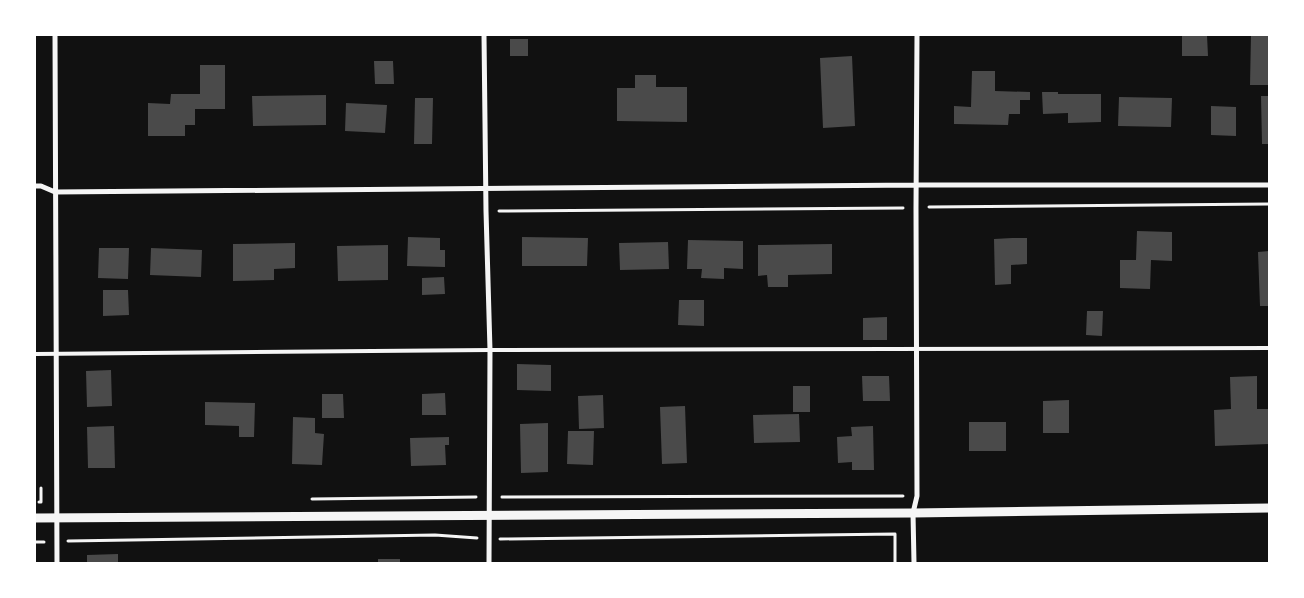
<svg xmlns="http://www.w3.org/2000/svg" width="1304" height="598" font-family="'Zilla Slab',serif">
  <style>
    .building { fill: #4a4a4a }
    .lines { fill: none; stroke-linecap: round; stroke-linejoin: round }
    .path { stroke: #f5f5f5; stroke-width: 3 }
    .service { stroke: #f5f5f5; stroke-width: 4 }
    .minor { stroke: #f5f5f5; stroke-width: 5 }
    .tertiary { stroke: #f5f5f5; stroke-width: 9 }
  </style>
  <rect width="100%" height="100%" fill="#111"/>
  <path class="building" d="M1182 35H1207L1208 56H1182Z
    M1251 35H1269V85H1250Z
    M510 39H528V56H510Z
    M852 56 855 126 823 128 820 58Z
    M374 61H393L394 84H375Z
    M200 65H225V109H195V125H185V136H148V103L170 104 171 94H200Z
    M972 71H995V91L1030 92V100H1020V114H1009L1008 125 954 124V106L971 107Z
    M635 75H656V87H687V122L617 121V88H635Z
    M1042 92H1058V94H1101V122L1068 123V113L1043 114Z
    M326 95V125L253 126 252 96Z
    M1261 96H1269V144H1262Z
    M1119 97 1172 98 1171 127 1118 126Z
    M415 98H433L432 144H414Z
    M346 103 387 105 385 133 345 131Z
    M1211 106 1236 107V136L1211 135Z
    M1137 231 1172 232V261L1151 260 1150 289 1120 288V260H1136Z
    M408 237 440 238V250H445V267L407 266Z
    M522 237 588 238 587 266H522Z
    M1012 238H1027V264L1011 265V284L995 285 994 239Z
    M688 240 743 241V269L724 268V279L701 278 702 269H687Z
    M668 242 669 269 620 270 619 243Z
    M295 243V268L274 269V280L233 281V244Z
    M832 244V274L788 275V287H768L767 275 758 276V245Z
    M388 245V280L338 281 337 246Z
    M99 248H129L128 279 98 278Z
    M151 248 202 250 201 277 150 275Z
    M1269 251V306H1260L1258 252Z
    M444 277 445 294 422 295V278Z
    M103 290H128L129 315 103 316Z
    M679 300H704V326L678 325Z
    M1087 311H1103L1102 336 1086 335Z
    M887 317V340H863V318Z
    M517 364 551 365V391L517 390Z
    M111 370 112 406 87 407 86 371Z
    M862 376H889L890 401H863Z
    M1257 376V409H1269V444L1215 446 1214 410 1231 409 1230 377Z
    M793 386H810V412H793Z
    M445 393 446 415H422V394Z
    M322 394H343L344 418H322Z
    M603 395 604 428 579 429 578 396Z
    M1069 400V433H1043V401Z
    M205 402 255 403 254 437H239V426L205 425Z
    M685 406 687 463 662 464 660 407Z
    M799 414 800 442 754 443 753 415Z
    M293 417 315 418V433L324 434 322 465 292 464Z
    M969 422H1006V451H969Z
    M548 423V472L521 473 520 424Z
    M114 426 115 468H88L87 427Z
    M873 426 874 470H852V462L838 463 837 437 852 436 851 427Z
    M568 431H594L593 465 567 464Z
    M449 437V445H445L446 465 411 466 410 438Z
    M118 554V563H87V555Z
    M378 559H400V563H378Z"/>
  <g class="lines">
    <path class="path" d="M929 207 1269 204
      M499 211 903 208
      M502 497 903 496
      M312 499 476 497
      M39 502H41V488
      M500 539 895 534V563
      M68 541 435 535 477 538
      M35 542H44"/>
    <path class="service" d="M35 354 490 350 1269 348"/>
    <path class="minor" d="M55 35 57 563
      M484 35 486 211 490 350 489 563
      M35 186H41L55 192 917 185H1269
      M914 563 913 513 917 496 916 208 917 35"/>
    <path class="tertiary" d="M35 518 913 513 1269 508"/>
  </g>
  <rect width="1304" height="598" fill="none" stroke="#ffffff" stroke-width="72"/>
</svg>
